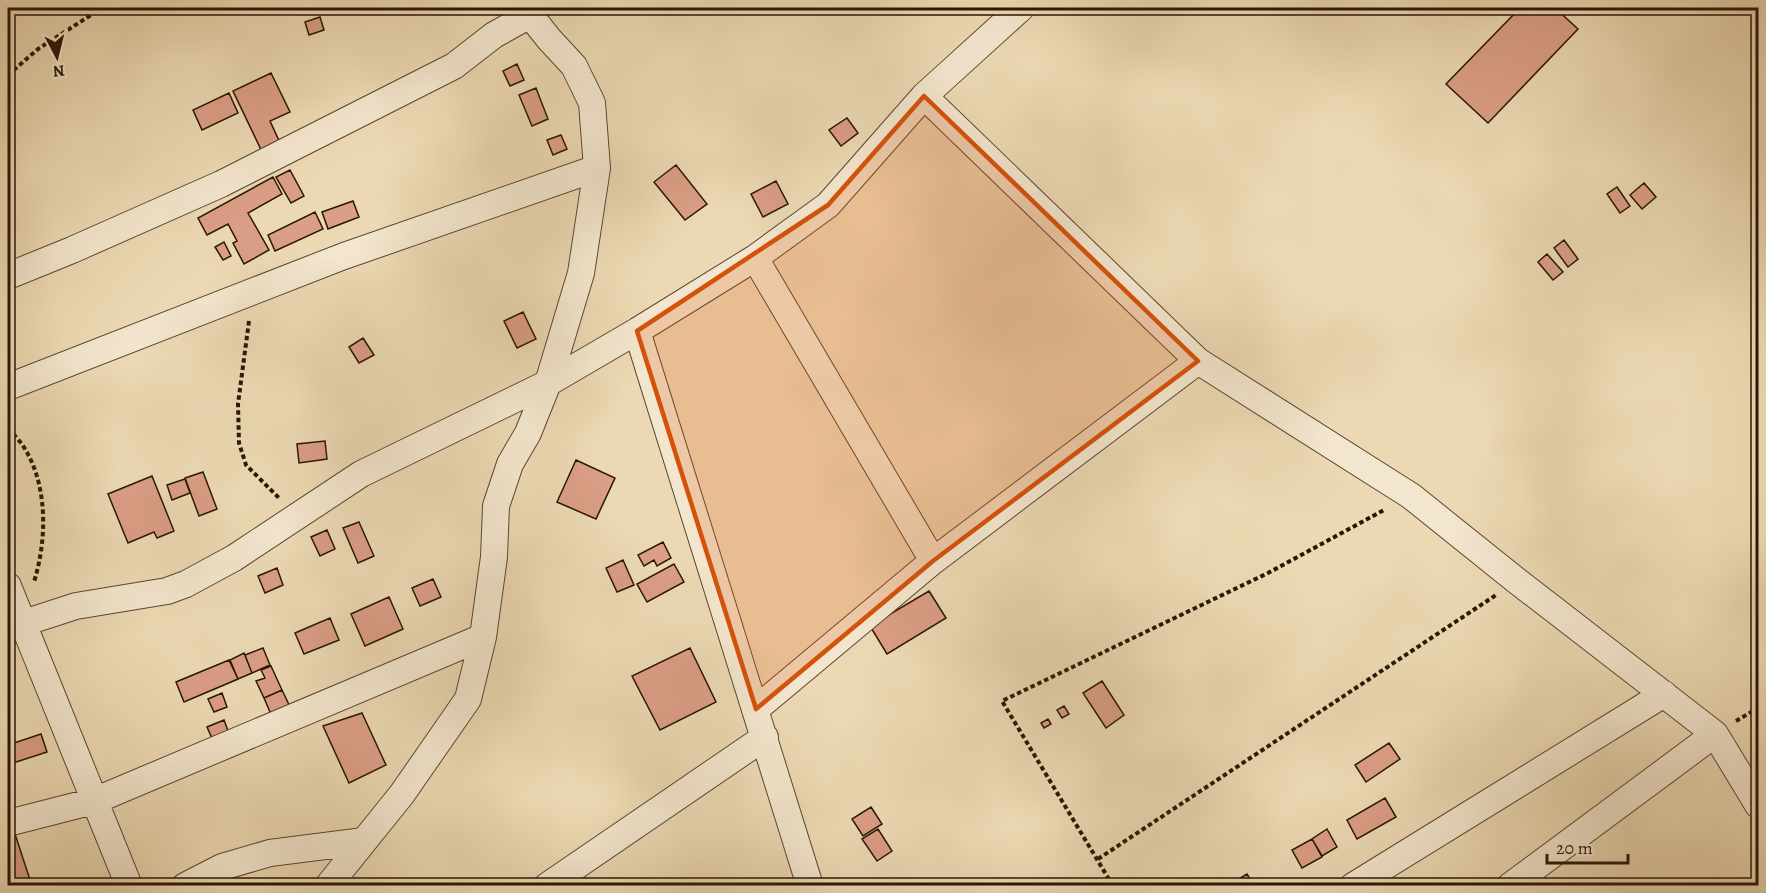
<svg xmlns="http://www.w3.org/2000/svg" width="1766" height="893" font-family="Alegreya,serif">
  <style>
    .building { fill: #db9e86; stroke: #281605; stroke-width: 1.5 }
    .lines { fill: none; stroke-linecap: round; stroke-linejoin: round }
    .minor-casing { stroke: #594730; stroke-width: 28 }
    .path { stroke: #281605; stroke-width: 4; stroke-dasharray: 4.5 3; stroke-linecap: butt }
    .minor { stroke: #f3e6ce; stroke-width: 26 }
    .marked { fill: #d5520b; fill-opacity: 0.2; stroke: #d5520b; stroke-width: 4.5; stroke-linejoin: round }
  </style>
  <rect width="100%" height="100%" fill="#ecd9b3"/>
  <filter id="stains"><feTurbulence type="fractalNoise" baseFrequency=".00333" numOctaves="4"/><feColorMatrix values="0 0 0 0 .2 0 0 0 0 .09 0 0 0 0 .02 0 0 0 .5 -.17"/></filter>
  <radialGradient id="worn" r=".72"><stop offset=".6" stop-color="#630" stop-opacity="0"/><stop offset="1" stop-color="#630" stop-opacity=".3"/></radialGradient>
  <path class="building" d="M321 8H339L323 13Z
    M1520 8H1555L1578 29 1488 123 1446 84Z
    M320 17 324 30 309 35 305 22Z
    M517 64 524 80 510 86 503 71Z
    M271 73 290 112 270 121 281 145 263 154 233 91Z
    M536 88 548 119 532 126 519 95Z
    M229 93 238 113 202 130 193 110Z
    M847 118 858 133 841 146 829 130Z
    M561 135 567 149 553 155 547 140Z
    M676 165 707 204 685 220 654 182Z
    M290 170 304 196 291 203 276 177Z
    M273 177 282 194 248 213 269 250 244 264 233 243 237 241 228 224 207 235 198 218Z
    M776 181 788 204 763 217 751 194Z
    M1644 183 1656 197 1642 209 1630 195Z
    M1617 187 1630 206 1620 213 1607 194Z
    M353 201 359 217 328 229 322 212Z
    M315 212 323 229 275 251 268 235Z
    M1564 240 1578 259 1568 267 1554 248Z
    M224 242 231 256 223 260 215 247Z
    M1547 254 1563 272 1553 280 1538 262Z
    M523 312 536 339 517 348 504 321Z
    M363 338 374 355 359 363 349 347Z
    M325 441 327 459 299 463 297 444Z
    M576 460 615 478 596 519 557 502Z
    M203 472 217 509 199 516 185 478Z
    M152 476 174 531 157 538 154 532 128 543 108 494Z
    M185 479 190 493 172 500 167 485Z
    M359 522 374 556 358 563 343 528Z
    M327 530 335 549 320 556 311 537Z
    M663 542 671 558 657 566 654 560 644 566 638 555Z
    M623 560 634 585 617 592 606 568Z
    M674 564 684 582 647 602 637 584Z
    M277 568 283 585 265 593 258 576Z
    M433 579 441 597 420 606 412 588Z
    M929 591 946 618 887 654 870 626Z
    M389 597 403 629 365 646 351 614Z
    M330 618 339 640 304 654 295 633Z
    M263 648 270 665 252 673 245 655Z
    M690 648 716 702 660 730 632 676Z
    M244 653 252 673 238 679 230 660Z
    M229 660 238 679 184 702 176 682Z
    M271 666 282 690 264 698 256 681 265 678 261 670Z
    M1102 681 1124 715 1106 728 1083 693Z
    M282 690 292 711 273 719 264 698Z
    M222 693 227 707 214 712 208 699Z
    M1064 706 1069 714 1062 718 1057 710Z
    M362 713 386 765 349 783 323 726Z
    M1048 719 1051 724 1044 728 1041 723Z
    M224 720 230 736 214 743 207 727Z
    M41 734 47 752 10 764 8 757V745Z
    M1389 743 1400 759 1366 782 1355 765Z
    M1385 798 1396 817 1357 839 1347 820Z
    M871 807 882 824 863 836 852 819Z
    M878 829 892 851 877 861 862 839Z
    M1327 829 1337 847 1322 856 1312 839Z
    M15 834 32 886H8V836Z
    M1312 839 1322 857 1302 868 1292 850Z
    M1247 874 1254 886H1234L1232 883Z"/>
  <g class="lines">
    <defs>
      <path id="minor" d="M924 96 1198 361 1411 496 1517 581 1715 734 1758 805
        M755 258 933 561
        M8 276 72 250 221 184 454 66 494 35 530 15
        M637 331 810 886
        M8 387 344 256 597 168
        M8 586 129 886
        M8 628 76 606 167 591 186 584 234 558 361 474 548 383 637 331 755 258 828 205 924 96 1021 8
        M756 709 933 561 1198 361
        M8 823 94 801 483 637
        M185 886 222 867 270 853 364 841
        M328 886 402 794 468 699 483 637 494 557 496 506 510 464 528 433 548 383 581 273 597 168 592 103 574 66 549 39 530 15 529 8
        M547 886 765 737
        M1353 886 1664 694
        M1510 886 1715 734"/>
    </defs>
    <use href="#minor" class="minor-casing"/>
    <path class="path" d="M8 75 38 49 102 8
      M249 321 238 404 239 443 246 465 279 498
      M8 429 10 430C15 436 21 442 25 449 48 487 47 540 34 582
      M1736 721 1758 708
      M1098 859 1496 595
      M1113 886 1002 701 1268 573 1384 510"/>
    <use href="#minor" class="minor"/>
  </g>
  <path class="marked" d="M924 96 1198 361 933 561 756 709 637 331 828 205Z"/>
  <rect width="1766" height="893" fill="none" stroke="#ecd9b3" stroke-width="30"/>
  <rect x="9" y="9" width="1748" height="875" fill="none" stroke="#281605" stroke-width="3"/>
  <rect x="15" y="15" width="1736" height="863" fill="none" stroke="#281605" stroke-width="1.5"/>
  <g transform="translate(57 57) rotate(173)" stroke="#f3e6ce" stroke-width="4.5" paint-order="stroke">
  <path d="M0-4.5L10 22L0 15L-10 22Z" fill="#281605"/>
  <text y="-9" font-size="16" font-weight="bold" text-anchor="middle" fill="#281605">N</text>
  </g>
  <path d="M1547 854v9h81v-9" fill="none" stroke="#281605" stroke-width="3"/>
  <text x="1556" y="854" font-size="18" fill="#281605" stroke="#f3e6ce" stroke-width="4.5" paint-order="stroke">20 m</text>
  <rect width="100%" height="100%" filter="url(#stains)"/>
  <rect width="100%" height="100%" fill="url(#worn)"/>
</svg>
